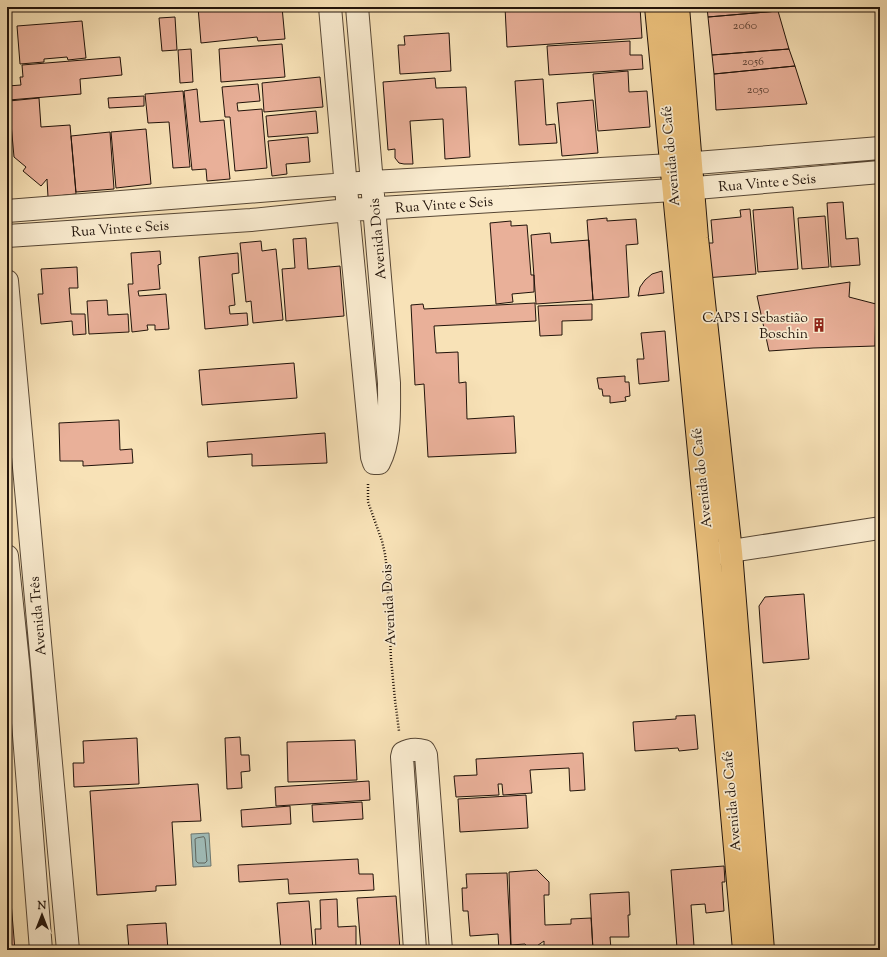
<svg xmlns="http://www.w3.org/2000/svg" width="887" height="957" font-family="'Sorts Mill Goudy',serif">
  <style>
    .water { fill: #a0bcb8; stroke: #6d7872 }
    .lines { fill: none; stroke-linecap: round; stroke-linejoin: round }
    .shore { stroke: #606861; stroke-width: 1 }
    .building { fill: #e9b099; stroke: #21130a }
    .minor-casing { stroke: #574735; stroke-width: 24 }
    .major-casing { stroke: #21130a; stroke-width: 24 }
    .path { stroke: #21130a; stroke-width: 2.5; stroke-dasharray: 1 2; stroke-linecap: butt }
    .minor { stroke: #faecd0; stroke-width: 22 }
    .major { stroke: #ecc17c; stroke-width: 22 }
    .labels { text-anchor: middle; stroke-width: 3.5; stroke-linejoin: round; paint-order: stroke }
    .number-label { font-size: 12px; fill: #533a2e }
    .street-label { font-size: 14px; fill: #21130a; stroke: #faecd0 }
    .poi-label { font-size: 14px; fill: #21130a; stroke: #faecd0; text-anchor: end }
  </style>
  <rect width="100%" height="100%" fill="#f8e2b7"/>
  <filter id="stains"><feTurbulence type="fractalNoise" baseFrequency=".005" numOctaves="4"/><feColorMatrix values="0 0 0 0 .2 0 0 0 0 .09 0 0 0 0 .02 0 0 0 .5 -.17"/></filter>
  <radialGradient id="worn" r=".72"><stop offset=".6" stop-color="#630" stop-opacity="0"/><stop offset="1" stop-color="#630" stop-opacity=".3"/></radialGradient>
  <path class="water" d="M209 833 211 866 193 867 191 834Z"/>
  <g class="lines">
    <path class="shore" d="M204 837 205 839 207 861 205 863H198L196 861 195 839 197 838Z"/>
  </g>
  <path class="building" d="M198 7H282L285 39 258 41 257 37 201 43Z
    M505 7H640L642 38 507 47Z
    M707 7H777L778 11 708 17Z
    M778 11 789 49 712 55 708 17Z
    M175 17 177 50 162 51 159 18Z
    M82 21 86 58 68 60 67 57 44 59V62L20 64 17 26Z
    M449 33 451 71 400 74 398 45H405L404 36Z
    M630 41V55H642L643 69 549 75 547 46Z
    M282 44 285 77 221 82 219 49Z
    M191 49 193 82 180 83 178 50Z
    M789 49 795 66 714 74 712 55Z
    M120 57 122 75 80 79 81 94 9 100 8 86 21 85 20 77H23L22 65Z
    M795 66 807 104 716 110 714 74Z
    M628 71 629 92 647 91 650 127 598 131 593 74Z
    M320 77 323 107 264 112 262 83Z
    M435 78 436 88 466 87 470 157 445 159 443 119 410 121 413 164H404L399 163 395 158V149L388 150 383 82Z
    M543 79 546 125 555 124 557 143 519 145 515 81Z
    M258 84 260 101 237 103 238 111 262 109 267 168 235 171 230 117H225L222 87Z
    M197 89 200 122 224 120 230 179 207 181 206 169 192 170 184 91Z
    M183 91 190 167 173 168 169 122 148 123 145 94Z
    M144 96V106L109 108 108 98Z
    M39 98 41 127 70 125 76 194 48 197 47 179 41 186 23 171 26 167 14 157 9 101Z
    M593 100 598 153 562 156 557 103Z
    M316 111 318 133 268 137 266 116Z
    M146 129 151 184 116 188 111 132Z
    M110 132 114 189 76 192 71 136Z
    M308 137 310 162 286 164 287 174 272 176 268 141Z
    M843 202 846 239 858 238 860 265 831 267 827 203Z
    M793 207 798 269 758 272 753 210Z
    M750 209 756 274 705 278 703 243H713L711 220 741 217 740 210Z
    M825 216 829 267 802 269 798 218Z
    M607 218V221L636 219 638 244 626 245 629 297 593 300 587 220Z
    M511 221V226L527 225 531 275H534V292L512 294 513 302 496 304 490 223Z
    M550 233 551 243 589 240 593 300 536 304 531 235Z
    M306 238 308 269 340 266 344 316 286 321 282 269 295 268 293 239Z
    M261 241 262 251 276 249 283 320 253 323 251 301 246 302 240 243Z
    M160 251 161 264 158 265 160 289 138 291 139 296 166 294 169 329 155 330V325H147L148 330 132 332 128 284H133L131 253Z
    M238 253 239 273 232 274 235 305 229 306 230 314 247 313 248 325 205 329 199 257Z
    M77 267 78 288H69L71 314H85L86 334 73 335 72 321 41 324 38 294H43L41 269Z
    M662 271 664 293 638 296 640 287 645 280 652 274Z
    M850 282 849 297 876 304 875 346 813 348 769 351 757 296Z
    M107 300 108 315 128 314 129 332 89 334 87 301Z
    M535 303 536 321 434 326 436 353 458 352 459 383 466 382 467 419 514 416 516 453 428 457 424 384 415 385 411 305 423 304 424 309Z
    M592 304V320L562 321V335L540 336 538 306Z
    M665 331 669 381 639 384 637 359H644L641 333Z
    M294 363 297 398 202 405 199 370Z
    M625 376V382H629L630 396 625 397 626 401 610 403V396H603L602 389H599L597 378Z
    M119 420 120 450 132 449 133 463 83 466V461H60L59 423Z
    M325 433 327 463 252 466V454L208 457 207 442Z
    M804 594 809 659 763 663 759 606 765 597Z
    M695 715 698 749 679 751 678 748 635 751 633 722 676 719V716Z
    M240 737 241 755H249L250 771 241 772 242 788 227 789 225 738Z
    M137 738 139 784 74 787 73 763H84L83 741Z
    M355 740 357 780 288 782 287 742Z
    M583 753 585 790 570 791 569 768 530 770 532 793 503 795 502 784H498L499 795 456 797 454 776 477 775 476 759Z
    M369 781 370 800 276 806 275 787Z
    M198 784 201 821 172 822 176 885 156 886V891L97 895 90 791Z
    M526 795 528 828 460 832 458 799Z
    M362 802 363 819 313 822 312 805Z
    M290 806 291 824 242 827 241 810Z
    M358 859 359 874H373L374 890 289 894 288 879 239 882 238 865Z
    M7 866H8L15 950H7Z
    M724 866 725 882H722L724 911 706 913 705 904 691 905 694 946 677 948 671 870Z
    M537 870 549 882V895H544L545 925 571 924V919L591 918 593 950H572V947L544 948V941L531 950 525 944 511 945 509 872Z
    M507 873 511 950H499L498 934 470 936 468 911H463L462 888H467L466 874Z
    M629 892 630 915H628L629 937H610L611 949 593 950 590 894Z
    M396 896 400 950H361L357 898Z
    M337 899 338 927 356 926V950H316L315 929H321L320 900Z
    M309 901 313 950H281L277 903Z
    M166 923 168 950H129L127 925Z"/>
  <g class="lines">
    <defs>
      <path id="minor" d="M330 7 348 210 372 457 374 463H379C391 440 389 409 389 383L357 7
        M7 211 372 182 671 165 880 148
        M7 236 251 220 348 210 673 190 880 172
        M7 281 68 950
        M712 554 880 528
        M7 556 19 672 41 950
        M415 950 402 757 403 753C410 749 417 749 424 751L426 755 441 950"/>
      <path id="major" d="M656 7 709 555 744 950
        M678 7 697 238 731 552 763 950"/>
    </defs>
    <use href="#minor" class="minor-casing"/>
    <use href="#major" class="major-casing"/>
    <path class="path" d="M368 484V502L382 541 385 554 387 570 391 659 395 700 399 731"/>
    <use href="#minor" class="minor"/>
    <use href="#major" class="major"/>
  </g>
  <defs>
    <symbol id="building-bare" viewBox="-9 -9 18 18"><path d="M-4-6H4V6H1V3H-1V6H-4ZM-2.5-4.3h1.7v1.8h-1.7ZM.8-4.3h1.7v1.8H.8ZM-2.5-1h1.7V.8h-1.7ZM.8-1h1.7V.8H.8Z" fill="#8f2418" stroke="#faecd0" stroke-width="2.5" paint-order="stroke"/></symbol>
  </defs>
  <g fill-rule="evenodd">
    <use href="#building-bare" x="809" y="315" width="20" height="20"/>
  </g>
  <g class="labels">
    <g class="number-label">
      <text x="745" y="29">2060</text>
      <text x="753" y="65">2056</text>
      <text x="758" y="93">2050</text>
    </g>
    <g class="street-label">
      <text transform="translate(670 156) rotate(-95)" y="5">Avenida do Café</text>
      <text transform="translate(767 182) rotate(-5)" y="5">Rua Vinte e Seis</text>
      <text transform="translate(444 204) rotate(-4)" y="5">Rua Vinte e Seis</text>
      <text transform="translate(120 228) rotate(-4)" y="5">Rua Vinte e Seis</text>
      <text transform="translate(377 239) rotate(-95)" y="5">Avenida Dois</text>
      <text transform="translate(701 478) rotate(-96)" y="5">Avenida do Café</text>
      <text transform="translate(388 605) rotate(-93)" y="5">Avenida Dois</text>
      <text transform="translate(37 616) rotate(-95)" y="5">Avenida Três</text>
      <text transform="translate(731 801) rotate(-95)" y="5">Avenida do Café</text>
    </g>
    <g class="poi-label">
      <text x="808" y="322">CAPS I Sebastião<tspan x="808" dy="16">Boschin</tspan></text>
    </g>
  </g>
  <rect width="887" height="957" fill="none" stroke="#f8e2b7" stroke-width="24"/>
  <rect x="8" y="8" width="871" height="941" fill="none" stroke="#21130a" stroke-width="2"/>
  <rect x="12" y="12" width="863" height="933" fill="none" stroke="#21130a"/>
  <g transform="translate(42 915)" stroke="#faecd0" stroke-width="3" paint-order="stroke">
  <path d="M0-3L7 15L0 10L-7 15Z" fill="#21130a"/>
  <text y="-6" font-size="11" font-weight="bold" text-anchor="middle" fill="#21130a">N</text>
  </g>
  <rect width="100%" height="100%" filter="url(#stains)"/>
  <rect width="100%" height="100%" fill="url(#worn)"/>
</svg>
